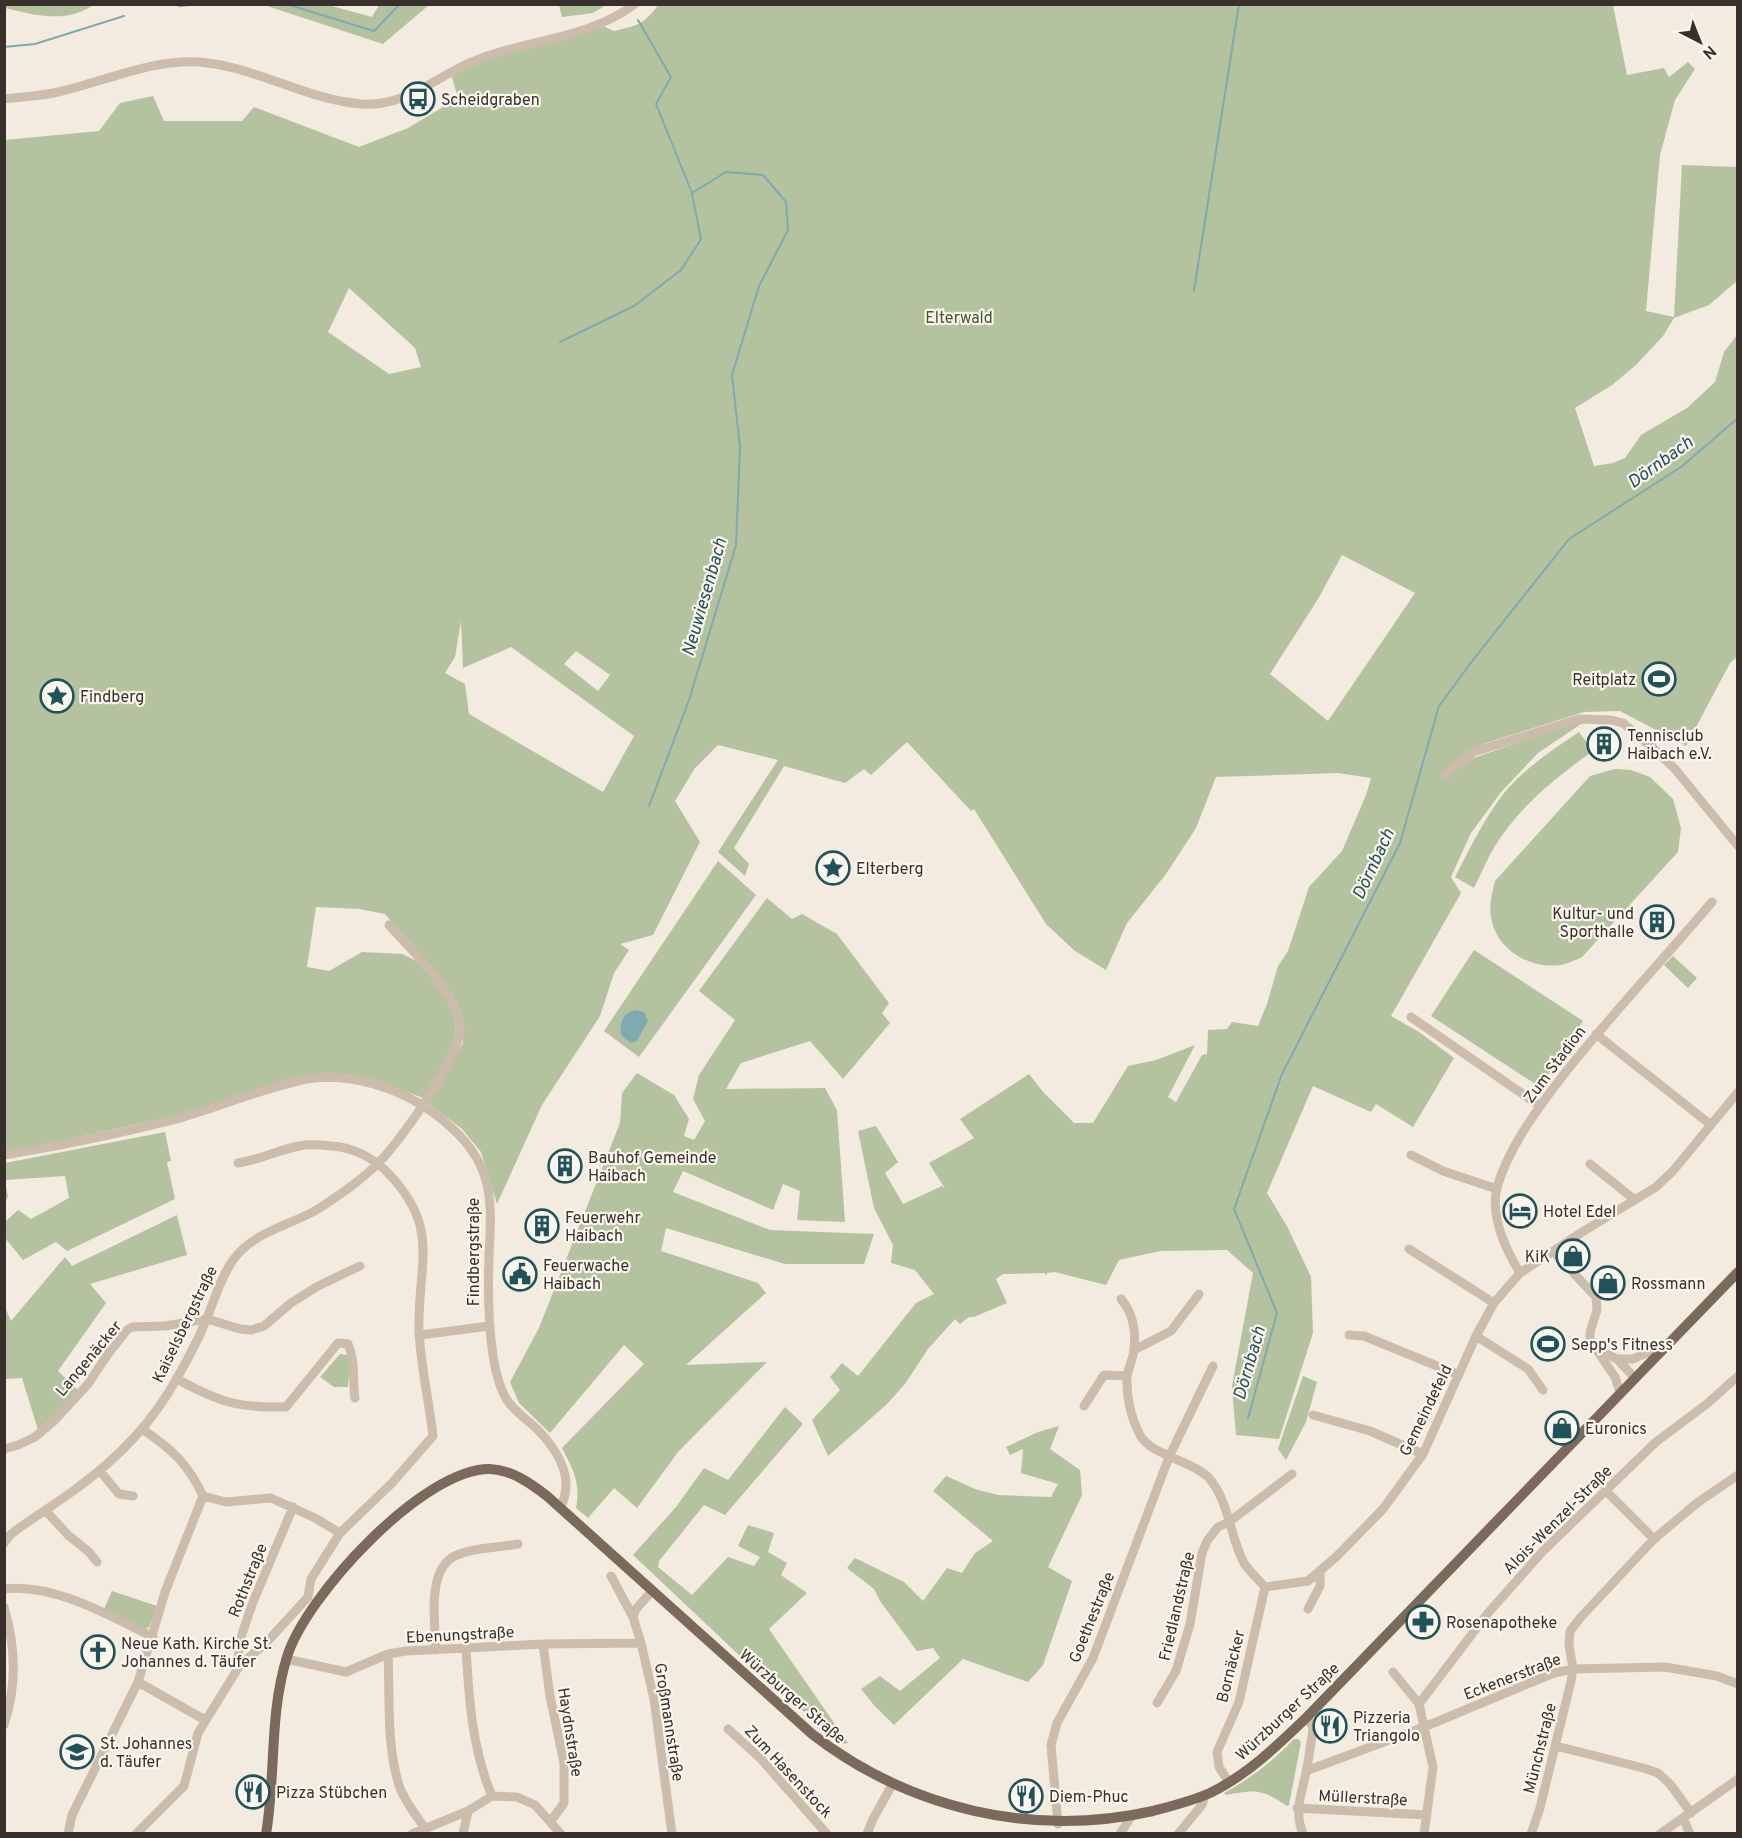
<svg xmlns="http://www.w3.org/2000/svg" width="1742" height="1838" font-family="Overpass,sans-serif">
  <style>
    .green { fill: #b4c2a0; fill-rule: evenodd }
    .water { fill: #7faab0 }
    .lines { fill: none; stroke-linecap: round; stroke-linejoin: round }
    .stream { stroke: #7faab0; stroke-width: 2 }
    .minor { stroke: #cbbcac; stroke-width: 9 }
    .major { stroke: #7b695c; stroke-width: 10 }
    .labels { text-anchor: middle; stroke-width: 4.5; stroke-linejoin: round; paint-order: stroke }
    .poi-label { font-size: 16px; fill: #39302b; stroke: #faf5ed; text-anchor: start }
    .park-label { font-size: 16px; fill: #45572f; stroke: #faf5ed }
    .street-label { font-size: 16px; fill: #39302b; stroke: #faf5ed }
    .water-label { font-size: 18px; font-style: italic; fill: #20525a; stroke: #faf5ed }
  </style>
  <rect width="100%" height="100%" fill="#f3ebe0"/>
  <path class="green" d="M5 4H93V5C67 24 34 15 5 8Z
    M659 4 1613 5 1627 75 1664 68 1669 77 1688 62 1695 69 1675 100 1660 155 1646 311 1674 317 1682 165 1737 167V281L1709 305 1674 318 1663 336 1636 365 1612 385 1575 408 1594 466 1613 463 1625 458 1641 435 1687 408 1715 382 1724 352 1737 335V657L1730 663 1686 746 1620 711 1584 712 1483 744 1468 760 1574 723 1584 722 1538 753 1502 791 1471 833 1451 877 1461 893 1391 1016 1419 1032 1454 1058 1413 1127 1376 1104 1371 1112 1313 1086 1267 1193 1287 1226 1311 1277 1313 1333 1279 1439 1236 1435 1232 1386 1253 1273 1227 1250 1160 1251 1119 1260 1106 1285 1055 1272 1047 1273V1275L1044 1273 1003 1274 996 1279 1007 1303 974 1317H969L960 1324 955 1319 928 1349 905 1384 886 1405 828 1456 812 1420 840 1390 830 1377 842 1363 858 1376 916 1303 934 1294 915 1270 891 1263 893 1245 874 1208 858 1131 876 1126 898 1162 885 1173 903 1204 942 1186 945 1189 929 1163 974 1138 960 1119 1029 1074 1044 1093 1074 1123H1093L1128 1066 1156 1060 1195 1045 1168 1097 1176 1102 1202 1055 1207 1054 1208 1030 1227 1029 1232 1022 1258 1026 1267 1004 1278 966 1288 951 1309 887 1342 851 1366 795 1371 778 1338 773 1216 777 1196 828 1166 874 1127 923 1106 970 1075 951 1046 924 974 809 971 811 907 742 871 775 864 769 845 783 784 766 734 848 749 864 745 876 718 852 778 760 718 745 695 768 675 801 700 842 653 935 620 944 629 950 614 973 600 1016 542 1105 497 1204 481 1152 462 1129 429 1104 463 1043 462 1015 453 995 385 914 359 909 316 907 307 967 329 971 362 952 402 954 415 960 435 980 455 1015 456 1031 448 1059 423 1098 379 1081 289 1079 183 1114 43 1145 5 1151V140L99 131 120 103 153 96 164 121H242L254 107 359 147 408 128 458 98 451 74 463 68 564 35 605 27 614 31C639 25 643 25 659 4ZM349 288 415 348 421 367 389 374 328 332ZM1342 555 1415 593 1328 721 1270 674 1318 599ZM461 621 463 668 511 647 634 736 603 792 469 714 465 684 445 673 455 657ZM576 651 610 675 598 691 564 664Z
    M264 5H328L372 17 379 5H429L383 44Z
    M559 5V4L606 5 593 13 562 17Z
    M1579 732 1593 751C1555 778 1520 806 1495 846 1487 859 1481 874 1474 888L1455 877C1470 848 1484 819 1504 793 1524 769 1552 750 1579 732Z
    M1615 769 1631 770 1650 777 1673 799 1681 828 1678 852 1582 957C1575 960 1568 964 1560 965 1530 969 1496 950 1491 917 1489 904 1492 893 1495 881L1590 776Z
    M718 861 756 895 639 1057 604 1031Z
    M767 898 792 919 802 914 837 934 889 1003 882 1013 890 1023 843 1079 810 1041 741 1063 726 1089 825 1088 837 1110 845 1222 797 1220 800 1191 783 1184 773 1210 683 1171 673 1192 770 1230 874 1234 864 1264H785L666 1228 661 1251 758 1283 766 1293 686 1365 767 1362 678 1452 637 1508 614 1488 588 1518 576 1508C581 1482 573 1470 562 1448L644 1364 624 1345 550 1433 519 1403 510 1382 539 1328 620 1123 622 1093 637 1073 674 1095 689 1119 684 1136 694 1140 705 1121 693 1099 699 1075 735 1020 699 991Z
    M1474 950 1583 1021 1540 1087 1431 1016Z
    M1673 956 1697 978 1688 988 1664 965Z
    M165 1132 171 1161 167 1162 175 1199 67 1251 56 1242 23 1260 5 1238V1222L18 1210 31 1219 69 1198 65 1176 5 1180 8 1197 5 1202V1163Z
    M177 1215 187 1255 90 1284 106 1303 58 1371 79 1391 38 1430 22 1378 5 1379 4 1305 11 1321 65 1257 72 1266Z
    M340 1354 347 1355 350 1361 348 1387H334L320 1377Z
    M1303 1376 1317 1382 1306 1422 1286 1460 1278 1449Z
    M785 1407 803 1424 725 1515 704 1505 659 1561 658 1567 692 1595 728 1557 754 1566 760 1557 738 1546 748 1525 774 1533 768 1552 787 1563 781 1575 807 1593 769 1629 848 1743 844 1744 755 1672 740 1656 633 1555 676 1507 704 1468 728 1480Z
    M1059 1426 1050 1449 1080 1470 1082 1495 1048 1567 1072 1581 1043 1665 1028 1682 963 1659 894 1725 873 1704 861 1689 880 1676 900 1691 940 1658 933 1648 917 1651 880 1601 874 1589 847 1568 855 1558 904 1582 923 1601 947 1568 962 1573 975 1553 993 1541 933 1491 946 1476 975 1489 998 1495 1051 1497 1058 1484 1021 1473 1023 1449 1010 1455 1006 1447 1038 1432Z
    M112 1591 157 1606 149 1627 145 1629 104 1609Z
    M1294 1739H1298L1301 1742 1289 1805 1287 1806C1260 1788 1257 1790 1226 1795L1224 1793C1251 1778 1273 1761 1294 1739Z"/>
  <path class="water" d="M636 1010 644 1012 648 1021 637 1041 631 1043 621 1035C619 1023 623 1012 636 1010Z"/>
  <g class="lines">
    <path class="stream" d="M286 4 374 31 400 4
      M179 6 202 4
      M638 20 671 77 656 104 692 193 726 172 763 175 786 202 788 230 759 286 732 375 740 447 736 545 689 700 649 806
      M4 47 35 44 124 16
      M1194 291 1239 4
      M560 342 634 306 681 270 701 239 692 194
      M1248 1418 1277 1313 1234 1209 1282 1074 1400 843 1439 706 1473 660 1569 539 1681 467 1738 418"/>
    <path class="minor" d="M4 99C22 97 41 96 58 92 98 83 141 64 182 62 245 59 299 99 361 104 400 107 429 83 461 67 517 39 585 42 635 4
      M1445 775 1474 752 1579 719 1611 720 1623 723 1654 749 1675 769 1738 846
      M1411 1017 1540 1106
      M1596 1034 1711 1125
      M4 1155C61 1146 117 1134 173 1120 218 1108 261 1088 307 1079 350 1072 401 1088 435 1114 457 1131 476 1149 485 1177 493 1203 490 1230 489 1257 488 1288 488 1318 492 1348 494 1364 498 1386 507 1400 515 1412 529 1421 539 1431 559 1452 575 1480 560 1508
      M1411 1155 1443 1171 1497 1189
      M1590 1164 1635 1200
      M1409 1249 1494 1303
      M1553 1251 1596 1297 1597 1310 1590 1332V1340L1615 1377 1620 1392
      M1520 1273C1506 1250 1490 1216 1497 1187 1509 1147 1536 1111 1561 1078 1609 1017 1662 961 1712 902
      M1121 1299C1133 1313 1136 1332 1134 1350 1133 1359 1128 1368 1127 1377 1126 1396 1131 1418 1140 1435 1150 1455 1193 1461 1209 1478 1229 1501 1230 1537 1244 1563 1249 1571 1258 1579 1265 1587L1308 1581 1336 1557 1383 1509 1423 1454 1476 1336 1494 1303 1520 1273 1579 1234 1656 1187 1673 1171 1738 1092
      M420 1335 489 1326
      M1349 1335 1364 1336 1459 1375
      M1476 1336 1528 1369 1543 1390
      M1134 1350 1171 1331 1199 1294
      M1599 1350 1617 1359H1633L1665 1345
      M1617 1359 1634 1377
      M177 1379C219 1402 237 1408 286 1407L338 1343 348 1344C356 1361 352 1380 355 1398
      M1084 1406 1104 1375 1127 1376
      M1313 1415 1370 1431 1423 1454
      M142 1429C172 1449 188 1464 203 1496L226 1502 271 1498 315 1518 340 1533
      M4 1449 18 1445 35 1437 55 1420 88 1384 108 1354 127 1330 132 1327 165 1326 207 1319 240 1329 251 1330 264 1326 291 1303 318 1286 360 1266
      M100 1471 119 1494 133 1496
      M1605 1490 1654 1539
      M45 1510 68 1535 89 1552 97 1562
      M4 1543 10 1535C31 1518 55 1505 77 1488 117 1459 153 1422 177 1378 188 1359 199 1338 207 1318 215 1298 221 1277 233 1260 254 1231 290 1226 318 1209 339 1195 361 1181 379 1162 399 1143 467 1049 460 1023 449 984 415 954 389 925
      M611 1576 633 1617 641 1643 654 1699 672 1834
      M4 1589C54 1583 110 1616 153 1637
      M4 1607C16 1647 17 1686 4 1725
      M1308 1609 1320 1586V1571
      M633 1617 636 1609 652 1591
      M543 1644 550 1696 564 1763V1803L551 1821
      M466 1649C469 1699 472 1749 492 1796
      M436 1650C435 1623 426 1567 457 1555 476 1547 498 1548 518 1544
      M388 1654C390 1696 386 1748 400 1788 406 1803 416 1816 425 1828
      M286 1659 346 1672 388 1654 406 1651 543 1644 641 1643
      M240 1665 238 1656 242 1634 253 1602 293 1507
      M1393 1672 1419 1704 1433 1767 1424 1834
      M138 1682 205 1720
      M1157 1703 1176 1671 1190 1624 1202 1553 1207 1541 1218 1527 1229 1522 1292 1474
      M1419 1704 1488 1613 1543 1551 1656 1442 1708 1403 1738 1376
      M728 1729 761 1759 827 1834
      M1556 1746 1643 1768 1658 1773 1670 1784 1691 1813
      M1306 1771 1424 1727 1554 1673 1573 1669 1665 1667 1717 1676 1738 1684
      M1229 1782 1219 1767 1217 1752 1239 1702 1265 1587
      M1297 1808 1427 1815
      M1683 1818 1690 1834
      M1058 1824 1051 1745 1057 1723 1093 1658 1169 1457 1213 1366
      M68 1834 72 1815 138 1682 165 1592 203 1496
      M136 1834 184 1786 198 1733 240 1665 266 1643 308 1597 311 1579 340 1533 392 1483 433 1436C429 1401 421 1367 419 1332 417 1264 442 1229 388 1173 374 1158 352 1147 331 1146 322 1145 309 1144 299 1146 278 1150 259 1160 238 1163
      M412 1834 468 1811 492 1796 517 1797 535 1805 561 1834
      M463 1834 468 1811
      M867 1834 873 1819 892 1785
      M1120 1834 1130 1818
      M1178 1834 1202 1805 1205 1795
      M1303 1834C1294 1812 1301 1795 1306 1773 1309 1760 1310 1745 1313 1731L1312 1725 1306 1718
      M1531 1834 1540 1808 1571 1681 1573 1669 1569 1645 1570 1631 1581 1617 1654 1539 1697 1503 1738 1475
      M1660 1834 1738 1779"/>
    <path class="major" d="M266 1834C276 1776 269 1714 287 1657 305 1597 423 1468 490 1469 512 1470 530 1483 547 1496L812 1734C909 1809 1033 1838 1153 1811 1172 1806 1192 1801 1210 1793 1247 1775 1277 1746 1306 1718L1738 1272"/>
  </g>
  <defs>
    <symbol id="bus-ring" viewBox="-11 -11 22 22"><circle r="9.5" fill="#faf5ed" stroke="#20525a" stroke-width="1.5"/><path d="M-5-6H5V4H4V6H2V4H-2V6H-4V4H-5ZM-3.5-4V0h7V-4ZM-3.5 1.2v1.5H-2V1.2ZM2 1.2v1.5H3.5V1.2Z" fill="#20525a"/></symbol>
    <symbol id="stadium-ring" viewBox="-11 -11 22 22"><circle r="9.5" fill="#faf5ed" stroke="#20525a" stroke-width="1.5"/><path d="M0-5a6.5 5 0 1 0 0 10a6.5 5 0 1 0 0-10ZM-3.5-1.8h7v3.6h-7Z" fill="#20525a"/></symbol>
    <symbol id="sight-ring" viewBox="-11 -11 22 22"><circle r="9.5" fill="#faf5ed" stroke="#20525a" stroke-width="1.5"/><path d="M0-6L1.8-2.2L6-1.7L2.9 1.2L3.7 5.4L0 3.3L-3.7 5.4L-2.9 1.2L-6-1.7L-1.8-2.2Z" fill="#20525a"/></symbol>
    <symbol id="building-ring" viewBox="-11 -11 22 22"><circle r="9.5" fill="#faf5ed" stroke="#20525a" stroke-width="1.5"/><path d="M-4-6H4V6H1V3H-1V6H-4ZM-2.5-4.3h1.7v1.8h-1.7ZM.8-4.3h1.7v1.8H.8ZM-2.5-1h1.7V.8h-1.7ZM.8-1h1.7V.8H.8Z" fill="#20525a"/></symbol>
    <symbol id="hotel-ring" viewBox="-11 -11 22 22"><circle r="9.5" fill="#faf5ed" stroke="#20525a" stroke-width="1.5"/><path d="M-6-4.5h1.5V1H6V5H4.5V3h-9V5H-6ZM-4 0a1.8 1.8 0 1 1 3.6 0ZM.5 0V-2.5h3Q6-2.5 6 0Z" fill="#20525a"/></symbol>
    <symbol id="shop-ring" viewBox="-11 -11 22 22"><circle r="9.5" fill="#faf5ed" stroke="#20525a" stroke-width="1.5"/><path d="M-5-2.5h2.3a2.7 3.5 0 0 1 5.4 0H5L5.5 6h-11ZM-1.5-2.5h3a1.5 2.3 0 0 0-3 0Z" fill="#20525a"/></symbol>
    <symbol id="civic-ring" viewBox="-11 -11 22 22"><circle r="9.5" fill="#faf5ed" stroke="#20525a" stroke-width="1.5"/><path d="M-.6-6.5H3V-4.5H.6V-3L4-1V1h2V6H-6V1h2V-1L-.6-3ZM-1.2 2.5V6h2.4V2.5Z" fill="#20525a"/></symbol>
    <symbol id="pharmacy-ring" viewBox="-11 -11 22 22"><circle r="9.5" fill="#faf5ed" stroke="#20525a" stroke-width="1.5"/><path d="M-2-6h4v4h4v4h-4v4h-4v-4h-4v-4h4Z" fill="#20525a"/></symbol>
    <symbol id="church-ring" viewBox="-11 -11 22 22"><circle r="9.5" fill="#faf5ed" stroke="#20525a" stroke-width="1.5"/><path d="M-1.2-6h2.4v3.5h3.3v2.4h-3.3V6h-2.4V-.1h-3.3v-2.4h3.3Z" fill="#20525a"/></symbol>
    <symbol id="restaurant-ring" viewBox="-11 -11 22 22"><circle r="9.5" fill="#faf5ed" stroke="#20525a" stroke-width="1.5"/><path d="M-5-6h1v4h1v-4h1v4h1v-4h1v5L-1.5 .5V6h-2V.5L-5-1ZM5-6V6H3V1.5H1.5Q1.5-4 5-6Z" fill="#20525a"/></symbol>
    <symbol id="school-ring" viewBox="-11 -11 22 22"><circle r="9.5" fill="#faf5ed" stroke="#20525a" stroke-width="1.5"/><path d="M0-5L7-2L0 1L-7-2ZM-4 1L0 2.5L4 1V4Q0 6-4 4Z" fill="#20525a"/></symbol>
  </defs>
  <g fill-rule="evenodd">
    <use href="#bus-ring" x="399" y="80" width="38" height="38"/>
    <use href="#stadium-ring" x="1640" y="660" width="38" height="38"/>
    <use href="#sight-ring" x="38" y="677" width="38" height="38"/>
    <use href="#building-ring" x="1585" y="725" width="38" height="38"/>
    <use href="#sight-ring" x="814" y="849" width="38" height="38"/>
    <use href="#building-ring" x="1638" y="903" width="38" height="38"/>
    <use href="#building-ring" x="546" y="1147" width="38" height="38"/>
    <use href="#hotel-ring" x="1501" y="1192" width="38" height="38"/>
    <use href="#building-ring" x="523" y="1207" width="38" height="38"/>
    <use href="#shop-ring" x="1554" y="1237" width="38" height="38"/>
    <use href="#civic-ring" x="501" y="1255" width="38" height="38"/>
    <use href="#shop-ring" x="1589" y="1264" width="38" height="38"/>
    <use href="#stadium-ring" x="1529" y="1325" width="38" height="38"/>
    <use href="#shop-ring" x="1543" y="1409" width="38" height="38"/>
    <use href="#pharmacy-ring" x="1404" y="1603" width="38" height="38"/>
    <use href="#church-ring" x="79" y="1633" width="38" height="38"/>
    <use href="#restaurant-ring" x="1311" y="1707" width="38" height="38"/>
    <use href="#school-ring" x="58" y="1733" width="38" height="38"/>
    <use href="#restaurant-ring" x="234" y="1773" width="38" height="38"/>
    <use href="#restaurant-ring" x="1007" y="1777" width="38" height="38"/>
  </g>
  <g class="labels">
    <g class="poi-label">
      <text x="441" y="105">Scheidgraben</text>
      <text x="1636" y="685" text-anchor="end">Reitplatz</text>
      <text x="80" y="702">Findberg</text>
      <text x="1627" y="741">Tennisclub<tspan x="1627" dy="18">Haibach e.V.</tspan></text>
      <text x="856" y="874">Elterberg</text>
      <text x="1634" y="919" text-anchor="end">Kultur- und<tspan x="1634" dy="18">Sporthalle</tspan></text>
      <text x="588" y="1163">Bauhof Gemeinde<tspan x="588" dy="18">Haibach</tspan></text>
      <text x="1543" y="1217">Hotel Edel</text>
      <text x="565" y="1223">Feuerwehr<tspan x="565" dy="18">Haibach</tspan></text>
      <text x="1550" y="1262" text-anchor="end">KiK</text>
      <text x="543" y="1271">Feuerwache<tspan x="543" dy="18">Haibach</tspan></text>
      <text x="1631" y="1289">Rossmann</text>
      <text x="1571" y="1350">Sepp's Fitness</text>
      <text x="1585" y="1434">Euronics</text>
      <text x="1446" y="1628">Rosenapotheke</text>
      <text x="121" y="1649">Neue Kath. Kirche St.<tspan x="121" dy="18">Johannes d. Täufer</tspan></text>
      <text x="1353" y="1723">Pizzeria<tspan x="1353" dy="18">Triangolo</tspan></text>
      <text x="100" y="1749">St. Johannes<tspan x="100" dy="18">d. Täufer</tspan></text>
      <text x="276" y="1798">Pizza Stübchen</text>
      <text x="1049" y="1802">Diem-Phuc</text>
    </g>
    <g class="park-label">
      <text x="959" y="323">Elterwald</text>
    </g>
    <g class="street-label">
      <text transform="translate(1554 1064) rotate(-53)" y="6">Zum Stadion</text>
      <text transform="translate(473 1252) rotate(-90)" y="6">Findbergstraße</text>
      <text transform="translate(184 1324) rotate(-64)" y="6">Kaiselsbergstraße</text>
      <text transform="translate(88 1358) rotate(-50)" y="6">Langenäcker</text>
      <text transform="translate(1425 1410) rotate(-64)" y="6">Gemeindefeld</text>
      <text transform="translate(1557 1519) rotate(-45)" y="6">Alois-Wenzel-Straße</text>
      <text transform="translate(247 1580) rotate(-68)" y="6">Rothstraße</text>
      <text transform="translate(1176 1606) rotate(-77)" y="6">Friedlandstraße</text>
      <text transform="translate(1091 1617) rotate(-68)" y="6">Goethestraße</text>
      <text transform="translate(460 1634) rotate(-3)" y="6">Ebenungstraße</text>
      <text transform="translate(1230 1666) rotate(-76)" y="6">Bornäcker</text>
      <text transform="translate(1512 1676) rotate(-21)" y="6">Eckenerstraße</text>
      <text transform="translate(793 1696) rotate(41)" y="6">Würzburger Straße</text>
      <text transform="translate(1287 1711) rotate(-43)" y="6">Würzburger Straße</text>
      <text transform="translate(670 1722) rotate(81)" y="6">Großmannstraße</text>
      <text transform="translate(571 1732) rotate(81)" y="6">Haydnstraße</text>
      <text transform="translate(1539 1748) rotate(-76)" y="6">Münchstraße</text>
      <text transform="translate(789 1771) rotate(47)" y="6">Zum Hasenstock</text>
      <text transform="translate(1363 1797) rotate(3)" y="6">Müllerstraße</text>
    </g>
    <g class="water-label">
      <text transform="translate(1660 462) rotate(-36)" y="6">Dörnbach</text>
      <text transform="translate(704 597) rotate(-74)" y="6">Neuwiesenbach</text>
      <text transform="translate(1373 864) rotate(-65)" y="6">Dörnbach</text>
      <text transform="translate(1249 1363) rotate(-74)" y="6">Dörnbach</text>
    </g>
  </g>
  <rect width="1742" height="1838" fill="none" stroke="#39302b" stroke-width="12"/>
  <g transform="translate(1700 42) rotate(138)" stroke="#faf5ed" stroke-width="4.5" paint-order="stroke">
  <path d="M0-4.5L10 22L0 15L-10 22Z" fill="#39302b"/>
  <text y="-9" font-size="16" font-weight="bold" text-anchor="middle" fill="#39302b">N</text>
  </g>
</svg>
